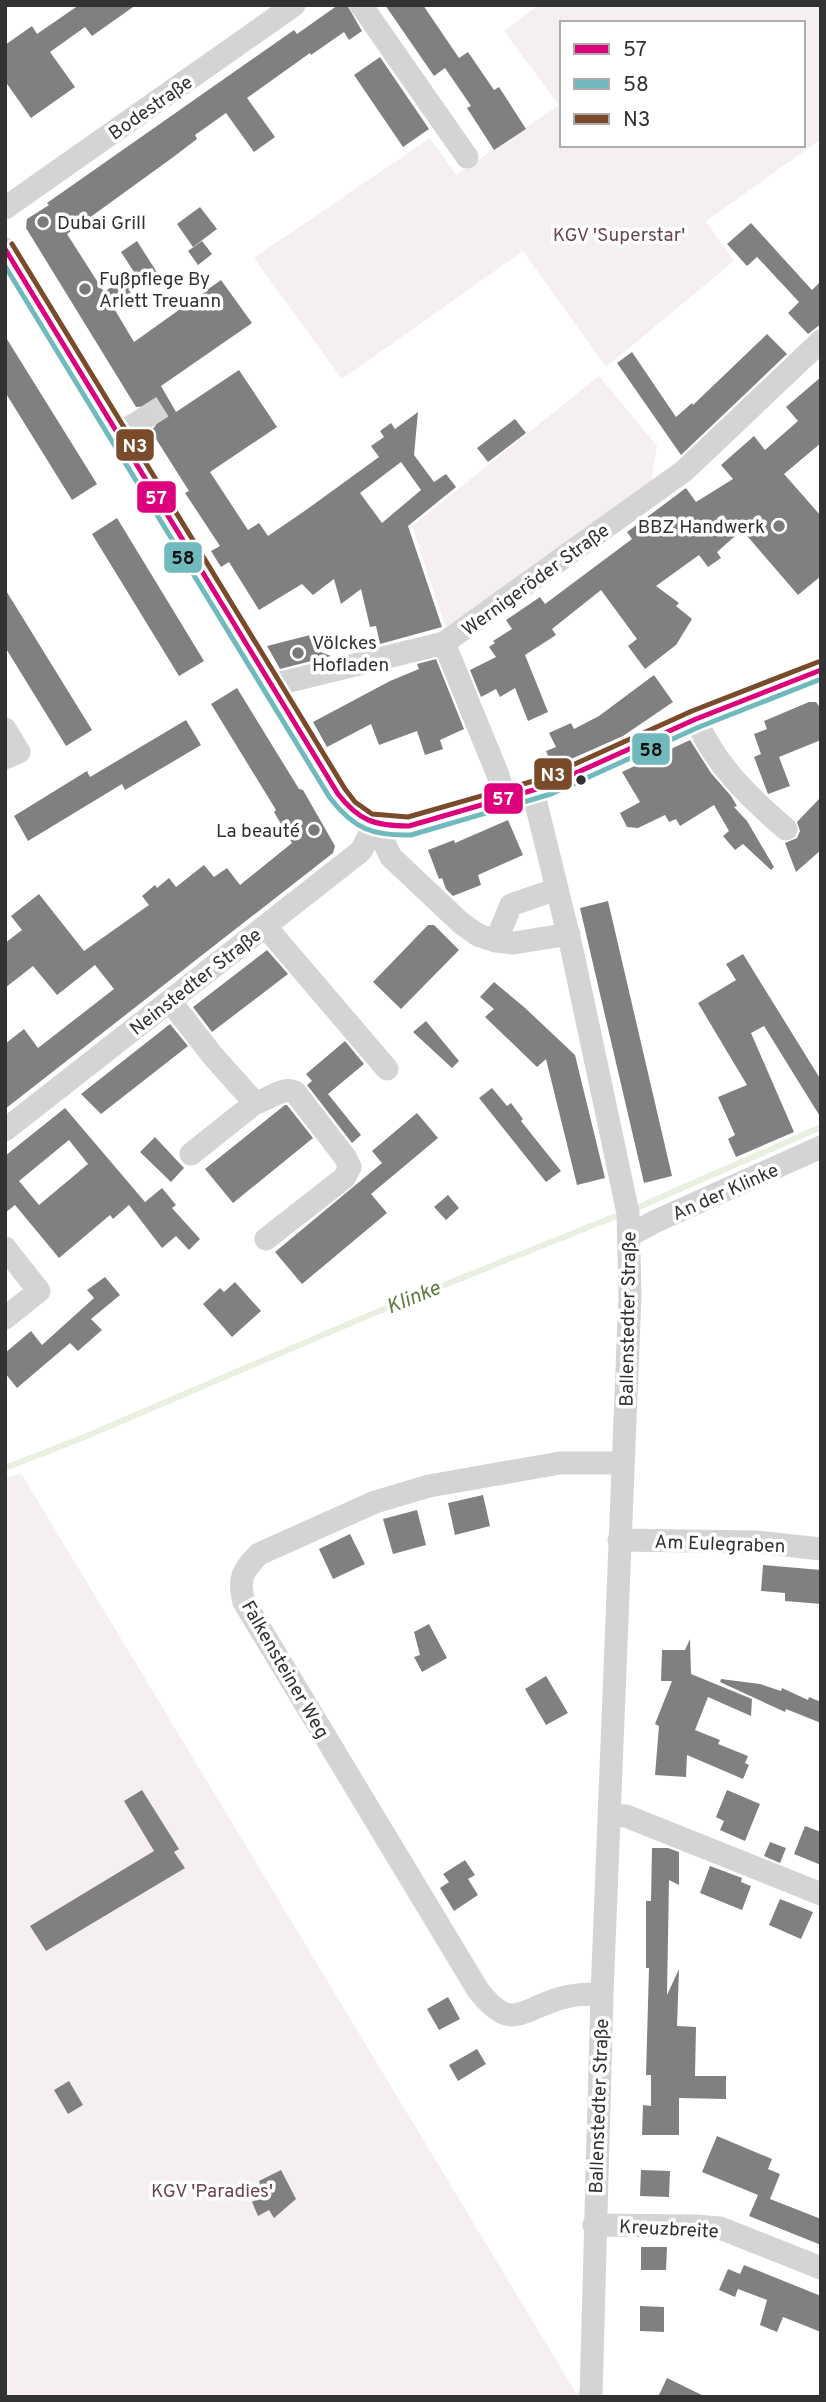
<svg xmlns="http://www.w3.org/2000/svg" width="826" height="2402" font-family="Overpass,sans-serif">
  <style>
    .green { fill: #f5eff2; fill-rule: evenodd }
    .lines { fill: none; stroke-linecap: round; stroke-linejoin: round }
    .stream { stroke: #e9f0df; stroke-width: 6 }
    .building { fill: #808080; fill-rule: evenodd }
    .minor-tunnel { stroke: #d6d6d6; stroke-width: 23; stroke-dasharray: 23 11; stroke-linecap: butt }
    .minor { stroke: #d4d4d4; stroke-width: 23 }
    .bus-1-casing { stroke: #fff; stroke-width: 10 }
    .bus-2-casing { stroke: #fff; stroke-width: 10 }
    .bus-3-casing { stroke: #fff; stroke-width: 10 }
    .bus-1 { stroke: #dd007d; stroke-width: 5 }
    .bus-2 { stroke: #70b9bd; stroke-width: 5 }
    .bus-3 { stroke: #7a4b2a; stroke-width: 5 }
    .poi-dot { fill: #7a7a7a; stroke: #fff; stroke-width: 2.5 }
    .bus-dot { fill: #323232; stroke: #fff; stroke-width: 2.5 }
    .labels { text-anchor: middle; stroke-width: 7; stroke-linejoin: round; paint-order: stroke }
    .street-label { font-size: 19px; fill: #323232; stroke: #fff }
    .poi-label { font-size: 19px; fill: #323232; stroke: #fff; text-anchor: start }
    .park-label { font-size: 19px; fill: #6a4355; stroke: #fff }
    .water-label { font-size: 21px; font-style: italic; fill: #627a3f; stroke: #fff }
    .line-badge { stroke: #fff; stroke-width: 2.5 }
    .badge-label { font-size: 19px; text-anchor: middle; font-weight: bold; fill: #fff }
    .pale-badge-label { font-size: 19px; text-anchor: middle; font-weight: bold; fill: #111 }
  </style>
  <rect width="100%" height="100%" fill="#fff"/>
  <path class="green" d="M539 5H821V139L706 221 734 261 606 367 523 251 342 379 254 258 430 138 456 175 559 105 504 31ZM562 23H803V145H562Z
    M599 376 657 446 651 484 446 628 412 526Z
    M21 1473 576 2393 583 2388V2397H5V1479Z"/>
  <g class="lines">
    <path class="stream" d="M632 1210 821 1127
      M5 1468 82 1438 372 1314 621 1214"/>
  </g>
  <path class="building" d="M79 5H136L92 36 85 27 50 52 75 87 31 118 5 81V45L32 26 37 34Z
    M338 5H347L362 31 349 40 344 32 311 55 310 53 247 98 275 137 254 152 226 113 195 135 197 139 172 158 67 234 104 292 134 272 121 252 137 241 158 274 112 305 134 342 221 280 252 323 161 386 176 412 239 370 277 427 210 472 248 530 259 523 268 536 306 510 379 457 371 446 384 437 380 431 391 423 395 429 418 412 414 455 434 482 446 474 456 487 408 526 442 627 380 644 376 626 370 627 361 589 341 604 334 579 313 595 302 584 259 610 229 562 221 567 211 551 220 546 185 493 189 491 151 431 156 425 155 412 149 406 136 407 26 228 27 219 49 205 47 203 294 30 297 34ZM401 462 421 490 382 523 360 493Z
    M385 5H423L459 58 468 52 494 90 499 87 526 129 494 150 467 108 471 106 445 68 434 76Z
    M380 57 429 129 403 147 354 75Z
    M200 207 217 229 193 247 177 224Z
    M751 223 812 290 821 281V324L808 334 788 313 799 302 757 257 747 266 727 244Z
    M202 241 212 254 198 265 188 251Z
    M767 334 787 354 681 455 617 363 632 352 676 417 692 403 693 405Z
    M5 336 97 484 72 500 5 392Z
    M821 377V443L784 474 821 516V576L798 595 742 530 717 552 721 558 708 567 699 555 656 586 679 603 676 606 692 619 676 645 645 669 628 646 637 639 601 590 552 629 556 635 525 655 548 712 528 721 515 688 500 697 496 689 481 697 470 670 496 657 489 647 495 643 493 641 512 629 506 620 540 597 545 604 632 539 627 532 686 488 696 502 733 479 721 465 754 436 765 450 798 421 786 407Z
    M515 419 526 433 488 462 477 448Z
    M117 518 204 661 179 676 92 534Z
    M5 589 92 730 66 746 5 647Z
    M314 634 318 651 331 656 280 669 267 646Z
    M436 659 464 729 440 740 443 749 425 755 417 731 379 745 371 724 327 747 313 722 390 681 419 669 417 664Z
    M654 675 673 702 623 736 553 767 546 751 556 747 549 733 571 723 574 729 599 716Z
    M237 688 299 789 303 790 335 846 333 853 5 1109V1044L24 1029 38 1048 114 989 95 965 57 995 33 966 5 988V943L22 930 11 916 39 894 84 951 149 905 142 896 155 885 157 888 169 878 176 887 204 865 214 877 227 868 240 885 292 843 274 812 276 810 211 704Z
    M809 702H816L821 709V740L779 757 790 786 768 794 754 757 761 754 754 734 767 729 764 721Z
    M186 720 201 745 125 790 122 784 28 841 14 816 87 771 90 777Z
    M690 740 711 773 731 796 737 806 734 807 747 821 774 867 771 870 743 844 735 850 723 836 729 831 714 805 680 826 676 819 669 822 665 815 638 828 627 827 620 813 640 802 622 772Z
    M821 797V850L796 872 785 843 797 838 800 831 797 822Z
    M508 820 523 855 478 875 481 885 453 896 446 889 442 878 439 879 428 850 454 840 455 843Z
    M608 901 672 1176 644 1183 580 908Z
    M428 925H434L459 950 401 1009 373 982Z
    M267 950 288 974 212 1032 193 1007Z
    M743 954 821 1080V1118L764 1026 751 1033 794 1132 736 1157 728 1139 735 1135 718 1097 747 1085 698 1003 736 980 726 964Z
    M494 982 524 1007 575 1055 605 1178 577 1185 546 1059 537 1067 485 1017 494 1009 480 997Z
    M426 1021 459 1061 452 1068 413 1032Z
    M170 1024 188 1046 101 1114 81 1094Z
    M345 1041 364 1064 328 1094 361 1135 352 1143 307 1085 312 1081 306 1074Z
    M492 1088 507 1106 511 1103 523 1119 521 1121 561 1171 546 1182 479 1098Z
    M285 1105H287L313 1138 233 1203 205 1169Z
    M65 1108 145 1202 162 1188 176 1205 172 1208 200 1239 189 1250 176 1236 162 1248 129 1205 113 1219 110 1215 59 1258 15 1205 5 1213V1156ZM69 1140 88 1164 39 1205 19 1181Z
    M417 1113 438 1138 371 1194 387 1213 302 1284 275 1252 382 1163 372 1151Z
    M155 1137 184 1168 171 1182 140 1152Z
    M448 1195 459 1208 446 1220 434 1207Z
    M105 1277 120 1295 91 1319 102 1330 78 1351 70 1343 17 1388 5 1373V1353L31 1331 42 1345 94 1298 87 1290Z
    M235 1282 261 1311 232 1337 203 1304 220 1288 224 1292Z
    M483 1495 490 1526 455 1535 448 1503Z
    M417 1510 426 1545 393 1554 383 1519Z
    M350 1534 365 1564 333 1579 319 1549Z
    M763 1565 821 1570V1604L785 1601V1593L761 1591Z
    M429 1624 447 1658 422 1672 414 1657 420 1655 414 1632Z
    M690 1639 691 1674 752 1699 751 1716 708 1697 695 1730 720 1740 718 1744 748 1756 745 1763 749 1765 743 1779 687 1755 686 1777 655 1775 659 1726 655 1724 672 1681H661L662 1650H685Z
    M546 1676 568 1713 546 1725 525 1689Z
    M721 1679 760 1684 781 1691 782 1688 808 1700 809 1697 821 1702V1723L786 1709 785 1712 720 1682Z
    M142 1790 179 1849 174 1852 185 1868 46 1951 30 1926 154 1851 124 1801Z
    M727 1790 760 1804 745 1841 720 1830 724 1821 716 1817Z
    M805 1826 821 1832V1865L794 1854Z
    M770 1842 786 1848 780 1863 764 1856Z
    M652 1848H668L679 1852V1885L669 1880 667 1995 679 1969 677 2026 696 2027 695 2076H726V2099L679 2098V2135H642L643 2105 651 2106V2075H646L649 1968H646V1901H651Z
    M465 1860 475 1875 468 1879 478 1895 454 1911 440 1888 449 1882 443 1874Z
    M710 1866 742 1878 741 1882 751 1886 742 1910 700 1893Z
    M780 1899 813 1912 801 1939 769 1925Z
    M448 1997 460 2019 439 2030 427 2009Z
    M477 2049 486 2064 458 2081 449 2065Z
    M69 2081 83 2105 68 2114 54 2090Z
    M717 2136 772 2159 768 2169 780 2174 770 2199 821 2219V2245L749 2216 758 2195 702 2172Z
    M281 2170 296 2199 274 2218 269 2210 258 2216 252 2202 258 2198 253 2194 261 2187 259 2181Z
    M641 2170 670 2171 669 2197 640 2196Z
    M641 2247H667L666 2270H641Z
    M744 2265 821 2296V2332L783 2317 777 2332 760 2325 767 2300 738 2289 735 2297 719 2290 728 2269 740 2274Z
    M640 2306 664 2307V2332L640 2331Z
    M667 2378 706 2397H658Z"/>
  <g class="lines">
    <path class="minor-tunnel" d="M143 419 170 402"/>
    <path class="minor" d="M361 5 467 157
      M5 208 294 5
      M5 249 255 655 338 794 349 808 369 822 390 826H409L547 786 696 719 821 670
      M119 434 143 419
      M444 643 498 775 505 799
      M273 685 444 643 684 471 821 341
      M696 719C714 764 750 798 786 829
      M5 729 19 752 5 758
      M533 791 572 950 628 1213 630 1295 602 1994 591 2397
      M375 824 391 857 461 923 478 935 496 941 514 943 569 934
      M265 926 387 1069
      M496 941 511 905 557 889
      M170 1001 213 1056 255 1103C269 1100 283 1086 295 1092L345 1157 350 1167 344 1178 266 1239
      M5 1130 361 851 375 824
      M191 1154 255 1103
      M629 1236 654 1222 821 1147
      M5 1248 39 1291 5 1318
      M619 1540 757 1542 821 1549
      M609 1815 626 1816 821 1894
      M602 1994C586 1994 573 1994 558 1999 518 2012 510 2031 478 1990L244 1602C238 1579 242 1571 259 1554L375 1502 429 1486 560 1463H622
      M594 2225 695 2226 720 2228 821 2268"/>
    <defs>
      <path id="bus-1" d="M5 249 338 794C359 821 375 826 409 826L547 786 696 719 821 670"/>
      <path id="bus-2" d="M5 266 330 798C354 829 373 836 411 835L551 794 699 727 821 679"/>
      <path id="bus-3" d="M12 244 345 789 355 802 372 814 408 817 544 778 692 711 818 662"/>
    </defs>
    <use href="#bus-1" class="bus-1-casing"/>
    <use href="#bus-2" class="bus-2-casing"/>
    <use href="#bus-3" class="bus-3-casing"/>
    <use href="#bus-1" class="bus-1"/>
    <use href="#bus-2" class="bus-2"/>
    <use href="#bus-3" class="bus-3"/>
  </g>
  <g class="poi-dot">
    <circle cx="43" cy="222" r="7"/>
    <circle cx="85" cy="289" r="7"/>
    <circle cx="779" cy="526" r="7"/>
    <circle cx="298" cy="653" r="7"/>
    <circle cx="314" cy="830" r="7"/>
  </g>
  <circle class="bus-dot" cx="581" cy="780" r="6"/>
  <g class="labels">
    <g class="street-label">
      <text transform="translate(150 107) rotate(-35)" y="7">Bodestraße</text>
      <text transform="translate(535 579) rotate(-36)" y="7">Wernigeröder Straße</text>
      <text transform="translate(195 981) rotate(-38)" y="7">Neinstedter Straße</text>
      <text transform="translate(725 1191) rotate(-24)" y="7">An der Klinke</text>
      <text transform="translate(627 1319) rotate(-89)" y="7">Ballenstedter Straße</text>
      <text transform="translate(720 1543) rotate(2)" y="7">Am Eulegraben</text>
      <text transform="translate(286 1669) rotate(60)" y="7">Falkensteiner Weg</text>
      <text transform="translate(598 2106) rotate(-88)" y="7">Ballenstedter Straße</text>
      <text transform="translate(669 2228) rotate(3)" y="7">Kreuzbreite</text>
    </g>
    <g class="poi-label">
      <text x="57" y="229">Dubai Grill</text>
      <text x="99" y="285">Fußpflege By<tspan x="99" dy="22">Arlett Treuann</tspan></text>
      <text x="765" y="533" text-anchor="end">BBZ Handwerk</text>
      <text x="312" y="649">Völckes<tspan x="312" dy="22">Hofladen</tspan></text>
      <text x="300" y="837" text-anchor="end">La beauté</text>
    </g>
    <g class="park-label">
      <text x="619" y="241">KGV 'Superstar'</text>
      <text x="212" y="2197">KGV 'Paradies'</text>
    </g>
    <g class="water-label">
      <text transform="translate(413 1297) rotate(-22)" y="7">Klinke</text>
    </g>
  </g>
  <g class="line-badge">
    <rect x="115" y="428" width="40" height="34" rx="7" fill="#7a4b2a"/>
    <rect x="136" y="480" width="41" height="34" rx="7" fill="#dd007d"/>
    <rect x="163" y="541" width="40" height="33" rx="7" fill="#70b9bd"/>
    <rect x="631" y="732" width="40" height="34" rx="7" fill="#70b9bd"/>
    <rect x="533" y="757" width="40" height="34" rx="7" fill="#7a4b2a"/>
    <rect x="483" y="782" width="41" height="33" rx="7" fill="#dd007d"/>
  </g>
  <g class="badge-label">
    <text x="135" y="452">N3</text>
    <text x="156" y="504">57</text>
    <text x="553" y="781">N3</text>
    <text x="503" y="805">57</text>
  </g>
  <g class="pale-badge-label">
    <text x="183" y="564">58</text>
    <text x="651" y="756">58</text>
  </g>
  <rect width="826" height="2402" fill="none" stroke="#323232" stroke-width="14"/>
  <rect x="560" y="21" width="245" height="126" fill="#ffffff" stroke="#adadad" stroke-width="2"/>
  <rect x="574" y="44" width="35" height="10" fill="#dd007d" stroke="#adadad" stroke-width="2"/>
  <text x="623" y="56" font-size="21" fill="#323232">57</text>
  <rect x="574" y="79" width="35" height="10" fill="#70b9bd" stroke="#adadad" stroke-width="2"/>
  <text x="623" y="91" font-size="21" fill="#323232">58</text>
  <rect x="574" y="114" width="35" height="10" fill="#7a4b2a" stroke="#adadad" stroke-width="2"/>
  <text x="623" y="126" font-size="21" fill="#323232">N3</text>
</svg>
